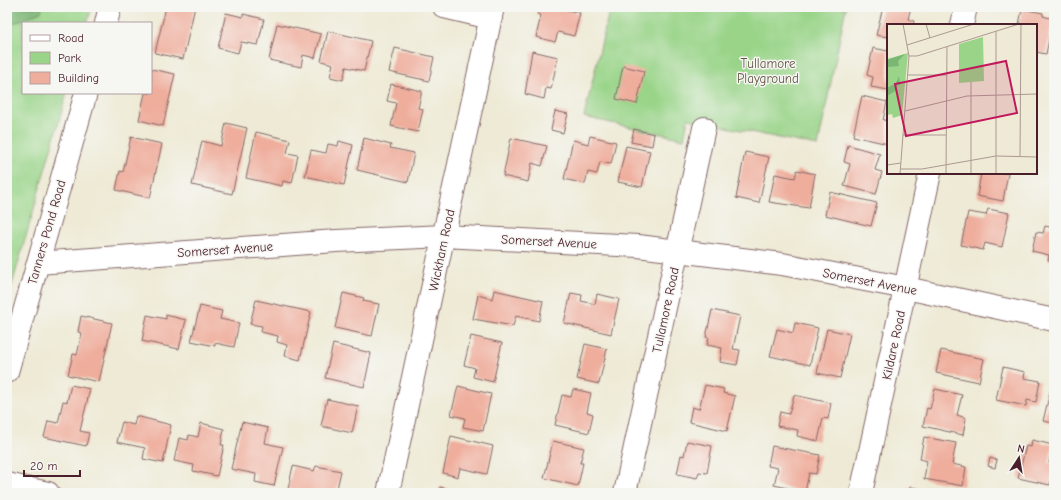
<svg xmlns="http://www.w3.org/2000/svg" width="1061" height="500" font-family="'Comic Neue',sans-serif">
  <style>
    .green { fill: #99d488; stroke: #727a5a }
    .forest { fill: #7ab674; stroke: #626a50 }
    .building { fill: #efad9c }
    .lines { fill: none; stroke-linecap: round; stroke-linejoin: round }
    .minor-casing { stroke: #836666; stroke-width: 24 }
    .minor { stroke: #fff; stroke-width: 22 }
    .labels { text-anchor: middle; stroke-width: 3; stroke-linejoin: round; paint-order: stroke }
    .park-label { font-size: 13px; fill: #625547; stroke: #f6f6f2 }
    .street-label { font-size: 13px; fill: #4a1f2b; stroke: #f6f6f2 }
    .inset-road { fill: none; stroke: #ac9991; stroke-width: 1 }
    .view { fill: #c2185b; fill-opacity: 0.15; stroke: #c2185b; stroke-width: 2 }
    .inset-edge { fill: none; stroke: #4a1f2b; stroke-width: 2 }
  </style>
  <rect width="100%" height="100%" fill="#f6f6f2"/>
  <filter id="ink" filterUnits="userSpaceOnUse"><feTurbulence type="fractalNoise" baseFrequency=".025" numOctaves="2"/><feDisplacementMap in="SourceGraphic" scale="8" xChannelSelector="R" yChannelSelector="G"/><feConvolveMatrix kernelMatrix="1 2 1 2 8 2 1 2 1" color-interpolation-filters="sRGB"/></filter>
  <filter id="wash" filterUnits="userSpaceOnUse"><feTurbulence type="fractalNoise" baseFrequency=".012" numOctaves="4" result="noise"/><feDisplacementMap in="SourceGraphic" scale="16" xChannelSelector="R" yChannelSelector="G"/><feGaussianBlur stdDeviation="0.9" result="paint"/><feColorMatrix in="noise" values="0 0 0 0 0 0 0 0 0 0 0 0 0 0 0 0 0 1.4 0 .05"/><feComposite in="paint" operator="in"/></filter>
  <g filter="url(#wash)">
    <rect width="100%" height="100%" fill="#eeead5"/>
    <path class="green" d="M7 7H92L87 23H23V93H67L8 299Z
      M610 7H846L818 146 688 119 684 139 584 117Z"/>
    <path class="forest" d="M7 7H42L41 12 7 26Z"/>
    <g id="blocks">
      <path class="building" d="M166 7H195L183 59 155 53Z
        M539 7H568L567 10 580 13 574 36 558 32 555 42 536 37 541 15 537 14Z
        M883 7H911L908 19 914 21 913 25H888V37L876 35Z
        M1022 9 1043 13V16L1053 19 1046 54 1036 52V25H1019Z
        M226 13 243 17V14L264 19 258 45 241 42 238 53 218 48Z
        M277 24 321 34 315 58 303 55 301 67 269 60Z
        M328 31 371 41 364 71 346 67 343 80 330 77 333 64 321 61Z
        M395 48 434 57 429 81 389 72Z
        M873 48 888 51V90L871 87 873 77 867 75Z
        M532 51 558 57 551 89 546 88 544 99 525 94Z
        M623 66 644 71 637 104 616 99Z
        M151 69 175 74 163 126 139 120 145 93H151Z
        M391 84 422 91 418 108 423 109 418 132 391 126 396 103 387 101Z
        M862 96 887 102 883 120 888 121V144L853 136Z
        M555 111 568 114 563 133 551 130Z
        M226 123 247 128 232 194 192 185 202 141 221 146Z
        M634 129 654 134 652 146 631 142Z
        M256 132 290 140 287 153 298 155 292 183 283 181 282 186 246 178Z
        M590 136 616 142 611 164 600 162 597 174 588 172 585 184 564 179 573 140 588 144Z
        M131 137 162 144 150 198 116 190 120 171 123 172Z
        M364 138 391 145 390 148 414 153 408 182 357 170Z
        M511 138 547 146 542 166 532 163 528 182 503 176Z
        M339 141 353 145 344 185 305 176 311 150 326 153 328 144 338 146Z
        M848 145 880 154 875 170 882 172 876 194 844 186 850 164 844 162Z
        M626 146 650 151 642 187 618 182Z
        M745 152 769 157 759 203 736 198Z
        M797 170 815 174 809 208 769 202 775 174 795 178Z
        M1008 173 1003 201 977 196 981 174 978 173Z
        M830 192 877 203 871 226 825 215Z
        M988 209 1009 213 1002 247 985 243 983 250 961 245 968 212 986 215Z
        M1045 226 1054 228V262L1048 260 1049 255 1032 251 1036 232 1043 233Z
        M494 290 543 301 539 321 516 316 513 326 473 319 478 295 492 299Z
        M343 293 364 298 363 301 379 304 372 336 335 328Z
        M571 293 582 295 581 301 595 304 597 294 619 299 611 334 564 323Z
        M256 300 311 312 300 360 285 356 287 345 277 342 278 336 261 332 262 326 250 324Z
        M200 306 222 311 220 319 239 323 234 347 215 343V346L191 341Z
        M712 310 740 316 733 349 740 350 737 365 720 362 722 348 707 345 709 338 706 337Z
        M147 315 166 319V315L186 320 179 349 142 341Z
        M81 316 112 323 99 382 68 375 73 354 77 355 82 333 78 332Z
        M795 323 818 328 810 365 770 356 777 329 793 333Z
        M827 329 850 334 840 378 817 373Z
        M471 336 502 343 493 382 473 377 475 368 464 365Z
        M333 344 371 353 364 387 325 378Z
        M585 344 607 349 599 384 577 379Z
        M941 350 984 359 979 382 936 373Z
        M1003 367 1025 372 1024 378 1040 381 1036 402 1027 400 1026 406 996 400Z
        M1053 380H1054V423L1043 421Z
        M71 385 90 389 80 431 89 433 86 446 44 437 48 421 58 423 63 401 67 402Z
        M705 385 724 389 723 393 735 396 727 431 689 422 692 407 699 409Z
        M458 386 491 394 483 431 463 427 465 418 451 415Z
        M573 389 591 393 587 412 593 414 589 433 555 425 562 395 571 397Z
        M935 389 962 395 957 415 966 418 963 435 923 426 927 408 930 409Z
        M794 395 831 403 828 419 823 418 818 441 797 436 798 430 777 426 780 412 789 414Z
        M327 399 358 406 352 433 321 426Z
        M136 416 171 425 163 463 143 459 145 448 117 442 122 422 134 425Z
        M242 422 268 428 265 443 283 447 274 486 255 482 256 474 231 469Z
        M201 423 224 429 221 445H224L217 476 193 471 194 465 174 461 179 438 188 440 189 435 198 437Z
        M451 436 493 446 487 474 460 468 458 477 443 473Z
        M924 437 956 443 952 464 966 467 963 486 924 479 927 461 920 459Z
        M1032 440 1053 445 1049 463 1054 464 1050 485 1018 478 1026 446 1031 447Z
        M553 441 584 448 580 463H583L578 486 544 478Z
        M687 441 712 446 707 473 699 472 697 478 677 474 681 455 684 456Z
        M772 446 820 455 816 474 809 473 805 492 774 485 778 468 768 466Z
        M990 458 997 460 995 468 988 466Z
        M293 466 314 471 316 466 341 471 336 493H305L288 489Z
        M440 487 464 492V493H438Z
        M910 487 939 492V493H909Z
        M1019 490 1031 492V493H1018Z"/>
    </g>
  </g>
  <g filter="url(#ink)">
    <use href="#blocks" fill-opacity="0" stroke="#836666" stroke-width="1"/>
    <g class="lines">
      <defs>
        <path id="minor" d="M444 7 491 18
          M106 23 110 7
          M962 25 966 7
          M38 263 336 241 444 236 638 246 782 264 906 288 1054 320
          M7 372 86 93
          M7 484 48 493
          M388 493 493 7
          M625 493 704 128
          M861 493 930 173"/>
      </defs>
      <use href="#minor" class="minor-casing"/>
      <use href="#minor" class="minor"/>
    </g>
  </g>
  <g class="labels">
    <g class="park-label">
      <text x="768" y="68">Tullamore<tspan x="768" dy="15">Playground</tspan></text>
    </g>
    <g class="street-label">
      <text transform="translate(46 232) rotate(-74)" y="5">Tanners Pond Road</text>
      <text transform="translate(549 241) rotate(3)" y="5">Somerset Avenue</text>
      <text transform="translate(225 249) rotate(-4)" y="5">Somerset Avenue</text>
      <text transform="translate(441 250) rotate(-78)" y="5">Wickham Road</text>
      <text transform="translate(870 281) rotate(11)" y="5">Somerset Avenue</text>
      <text transform="translate(665 310) rotate(-78)" y="5">Tullamore Road</text>
      <text transform="translate(893 345) rotate(-78)" y="5">Kildare Road</text>
    </g>
  </g>
  <g transform="translate(887 24)">
    <rect width="150" height="150" fill="#eeead5"/>
    <path d="M96 13 97 57 72 59V20ZM21 29 15 91 6 94 5 90 0 91V35Z" fill="#99d488"/>
    <path d="M18 30 11 37 12 42 0 43V36ZM12 52 13 60 8 63V67L0 72V64L9 59Z" fill="#7ab674"/>
    <path class="inset-road" d="M39 0 43 14M20 21 87 0M22 32H30L132 0M20 51H60M18 87 80 72 150 70M16 111H59M133 132 134 0M0 141 14 139M14 145H35L109 132 150 133M13 150 22 32 16 0M59 150 60 23M84 150V58M109 150V7"/>
    <path class="view" d="M119 37 130 89 19 112 8 60Z"/>
    <rect width="150" height="150" class="inset-edge"/>
  </g>
  <rect width="1061" height="500" fill="none" stroke="#f6f6f2" stroke-width="24"/>
  <rect x="22" y="22" width="130" height="72" fill="#f6f6f2" stroke="#b1a0a2"/>
  <rect x="30" y="35" width="20" height="6" fill="#ffffff" stroke="#b1a0a2"/>
  <text x="58" y="42" font-size="12" fill="#4a1f2b">Road</text>
  <rect x="30" y="52" width="20" height="12" fill="#99d488" stroke="#b1a0a2"/>
  <text x="58" y="62" font-size="12" fill="#4a1f2b">Park</text>
  <rect x="30" y="72" width="20" height="12" fill="#efad9c" stroke="#b1a0a2"/>
  <text x="58" y="82" font-size="12" fill="#4a1f2b">Building</text>
  <g transform="translate(1019 458) rotate(12)" stroke="#f6f6f2" stroke-width="3" paint-order="stroke">
  <path d="M0-3L7 15L0 10L-7 15Z" fill="#4a1f2b"/>
  <text y="-6" font-size="11" font-weight="bold" text-anchor="middle" fill="#4a1f2b">N</text>
  </g>
  <path d="M24 470v6h56v-6" fill="none" stroke="#4a1f2b" stroke-width="2"/>
  <text x="30" y="470" font-size="12" fill="#4a1f2b" stroke="#f6f6f2" stroke-width="3" paint-order="stroke">20 m</text>
</svg>
